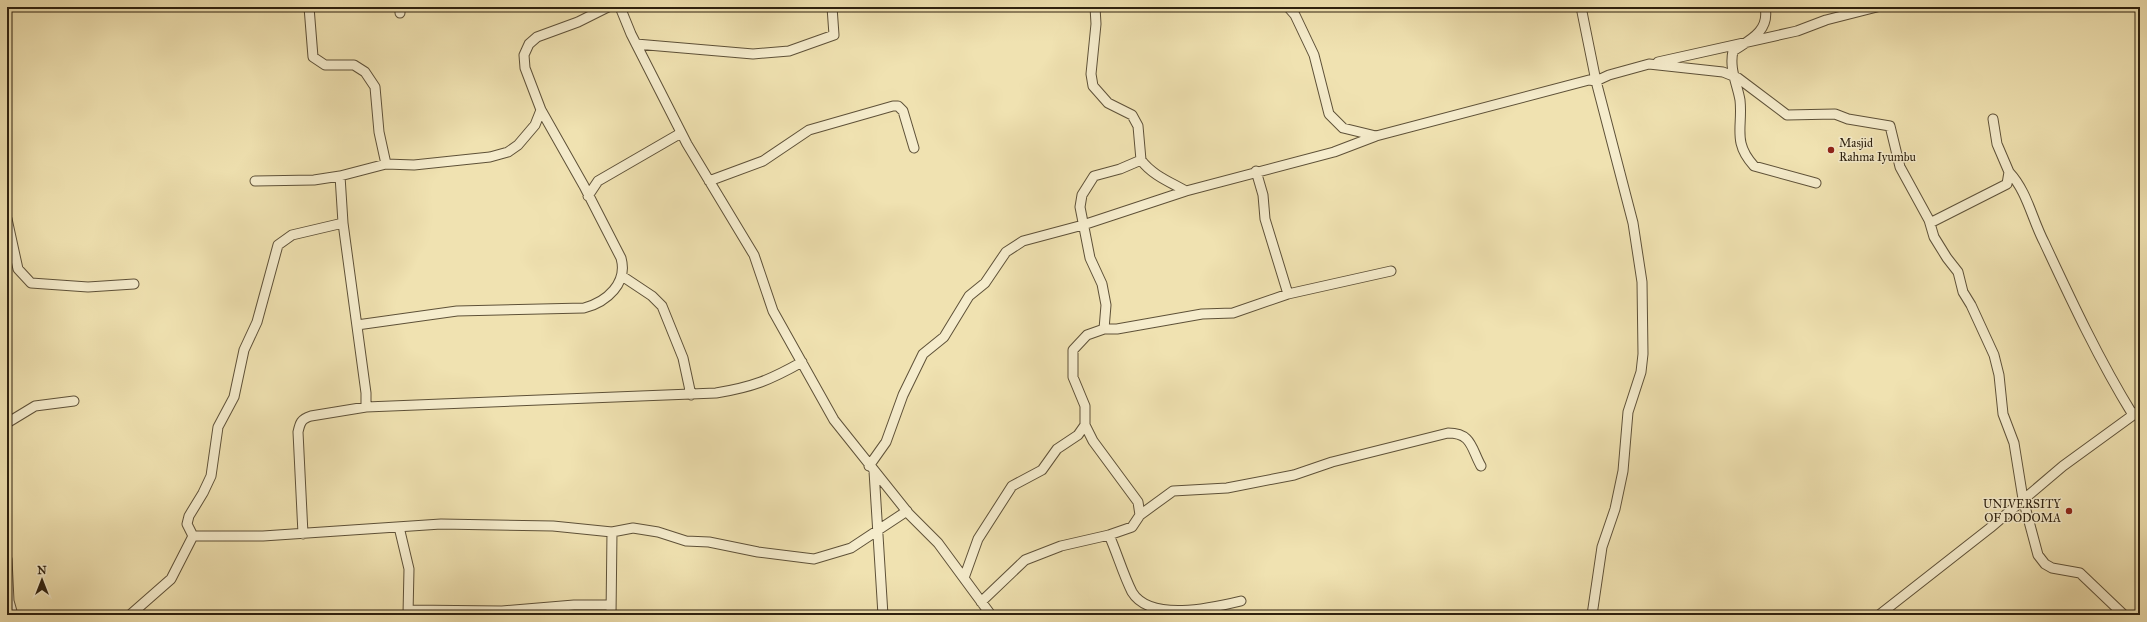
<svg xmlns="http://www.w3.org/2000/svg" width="2147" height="622" font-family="'IM FELL Great Primer',serif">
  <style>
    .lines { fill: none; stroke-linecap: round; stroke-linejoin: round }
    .street-casing { stroke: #5e5138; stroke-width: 11 }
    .street { stroke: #f5eccc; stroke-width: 9 }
    .poi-dot { fill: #8f2418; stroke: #f5eccc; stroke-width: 1.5 }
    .labels { text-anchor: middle; stroke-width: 3; stroke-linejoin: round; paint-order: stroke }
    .poi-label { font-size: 12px; fill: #2e210f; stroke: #f5eccc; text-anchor: start }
  </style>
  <rect width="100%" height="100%" fill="#f0e2b1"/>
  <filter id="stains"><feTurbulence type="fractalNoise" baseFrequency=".005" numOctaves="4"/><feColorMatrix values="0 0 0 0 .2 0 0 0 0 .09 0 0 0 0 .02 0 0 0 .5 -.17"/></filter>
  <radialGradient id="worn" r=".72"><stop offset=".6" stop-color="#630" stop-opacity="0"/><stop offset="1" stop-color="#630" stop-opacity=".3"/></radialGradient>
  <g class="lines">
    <defs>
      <path id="street" d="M400 7V13
        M620 7 631 34 687 144 754 255 773 311 834 420 909 514 938 543 991 615
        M1288 7 1295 15 1314 55 1329 114 1343 128 1376 136
        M1581 7 1596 81 1633 223 1642 282 1643 354 1641 372 1628 412 1623 471 1615 509 1602 547 1592 615
        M1765 7C1770 31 1750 40 1733 51 1729 69 1737 83 1740 100 1743 127 1732 142 1754 166L1816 183
        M636 44 753 54 789 51 834 35 832 7
        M1658 62 1797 31 1826 20 1877 7
        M1596 81 1609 75 1649 64 1723 72 1738 78 1787 115 1835 114 1848 119 1890 126 1900 167 1929 220 1934 237 1947 258 1958 272 1963 292 1971 305 1994 355 1999 375 2003 414 2014 443 2023 499 2038 555 2045 564 2052 568 2080 573 2124 615
        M1141 160C1152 175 1170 182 1186 191
        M386 164 414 165 490 157 508 152 518 145 535 125 541 110 525 68 524 55 529 44 537 37 578 22 608 7
        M1256 171 1263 195 1265 219 1288 294
        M2009 172C2027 191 2032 219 2044 242 2071 300 2099 360 2133 415
        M255 181 314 180 340 176
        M709 181 763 161 809 130 893 106H898L903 111 914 148
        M588 196 598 181 681 133
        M7 219 18 269 31 283 88 287 134 284
        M343 223 366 393V407
        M1930 223 2007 184 2009 172 1997 144 1993 119
        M622 276 652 296 662 306 683 358 691 395
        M357 325 457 311 584 308C607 302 628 283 621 258L584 186 541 110
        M1104 329H1117L1202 314 1233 313 1288 294 1391 271
        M7 423 35 406 74 401
        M869 466 886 442 903 395 923 354 944 337 969 296 985 283 1006 252 1023 241 1083 225 1186 191 1334 152 1376 136 1589 80 1596 81
        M874 471 883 615
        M1140 515 1173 491 1227 488 1294 475 1332 462 1448 433C1472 433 1471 448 1481 466
        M399 527 409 569 408 614
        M303 534 298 432C300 423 301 419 311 416L366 407 716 393C753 387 770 380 802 362
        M1109 535C1117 553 1123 574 1132 592 1150 622 1212 608 1241 601
        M193 536H263L441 524 553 526 612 532 633 528 658 532 686 541 709 542 758 552 814 559 851 548 907 511
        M7 559 9 601 13 615
        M964 578 978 539 1012 486 1042 470 1057 449 1078 435 1085 425V406L1073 377V350L1087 335 1104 329 1106 305 1102 284 1090 258 1080 207 1082 195 1094 176 1120 169 1141 160 1138 126 1132 115 1108 103 1093 86 1091 74 1096 24 1095 7
        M981 602 1025 560 1061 546 1109 535 1132 527 1140 515 1138 502 1093 441 1085 425
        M409 610 502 611 574 605H611
        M130 615 171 579 193 536 187 524 189 516 203 493 211 476 218 427 234 397 244 350 257 322 278 245 292 235 343 223 340 176 386 164 379 132 375 87 365 72 354 65H325L313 57 309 7
        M611 615 612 532
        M1879 615 1990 528 2063 466 2140 410"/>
    </defs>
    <use href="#street" class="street-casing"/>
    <use href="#street" class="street"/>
  </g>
  <g class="poi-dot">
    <circle cx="1831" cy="150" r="4"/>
    <circle cx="2069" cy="511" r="4"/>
  </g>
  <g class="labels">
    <g class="poi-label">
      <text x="1839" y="147">Masjid<tspan x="1839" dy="14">Rahma Iyumbu</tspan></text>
      <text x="2061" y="508" text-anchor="end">UNIVERSITY<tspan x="2061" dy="14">OF DODOMA</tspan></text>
    </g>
  </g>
  <rect width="2147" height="622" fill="none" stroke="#f0e2b1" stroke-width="24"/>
  <rect x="8" y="8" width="2131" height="606" fill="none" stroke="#2e210f" stroke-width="2"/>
  <rect x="12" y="12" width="2123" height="598" fill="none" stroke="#2e210f"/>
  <g transform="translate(42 580)" stroke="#f5eccc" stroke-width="3" paint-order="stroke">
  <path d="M0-3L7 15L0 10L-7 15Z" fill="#2e210f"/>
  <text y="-6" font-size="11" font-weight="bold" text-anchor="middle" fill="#2e210f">N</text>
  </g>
  <rect width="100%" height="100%" filter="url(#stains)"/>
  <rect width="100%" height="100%" fill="url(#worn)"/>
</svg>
